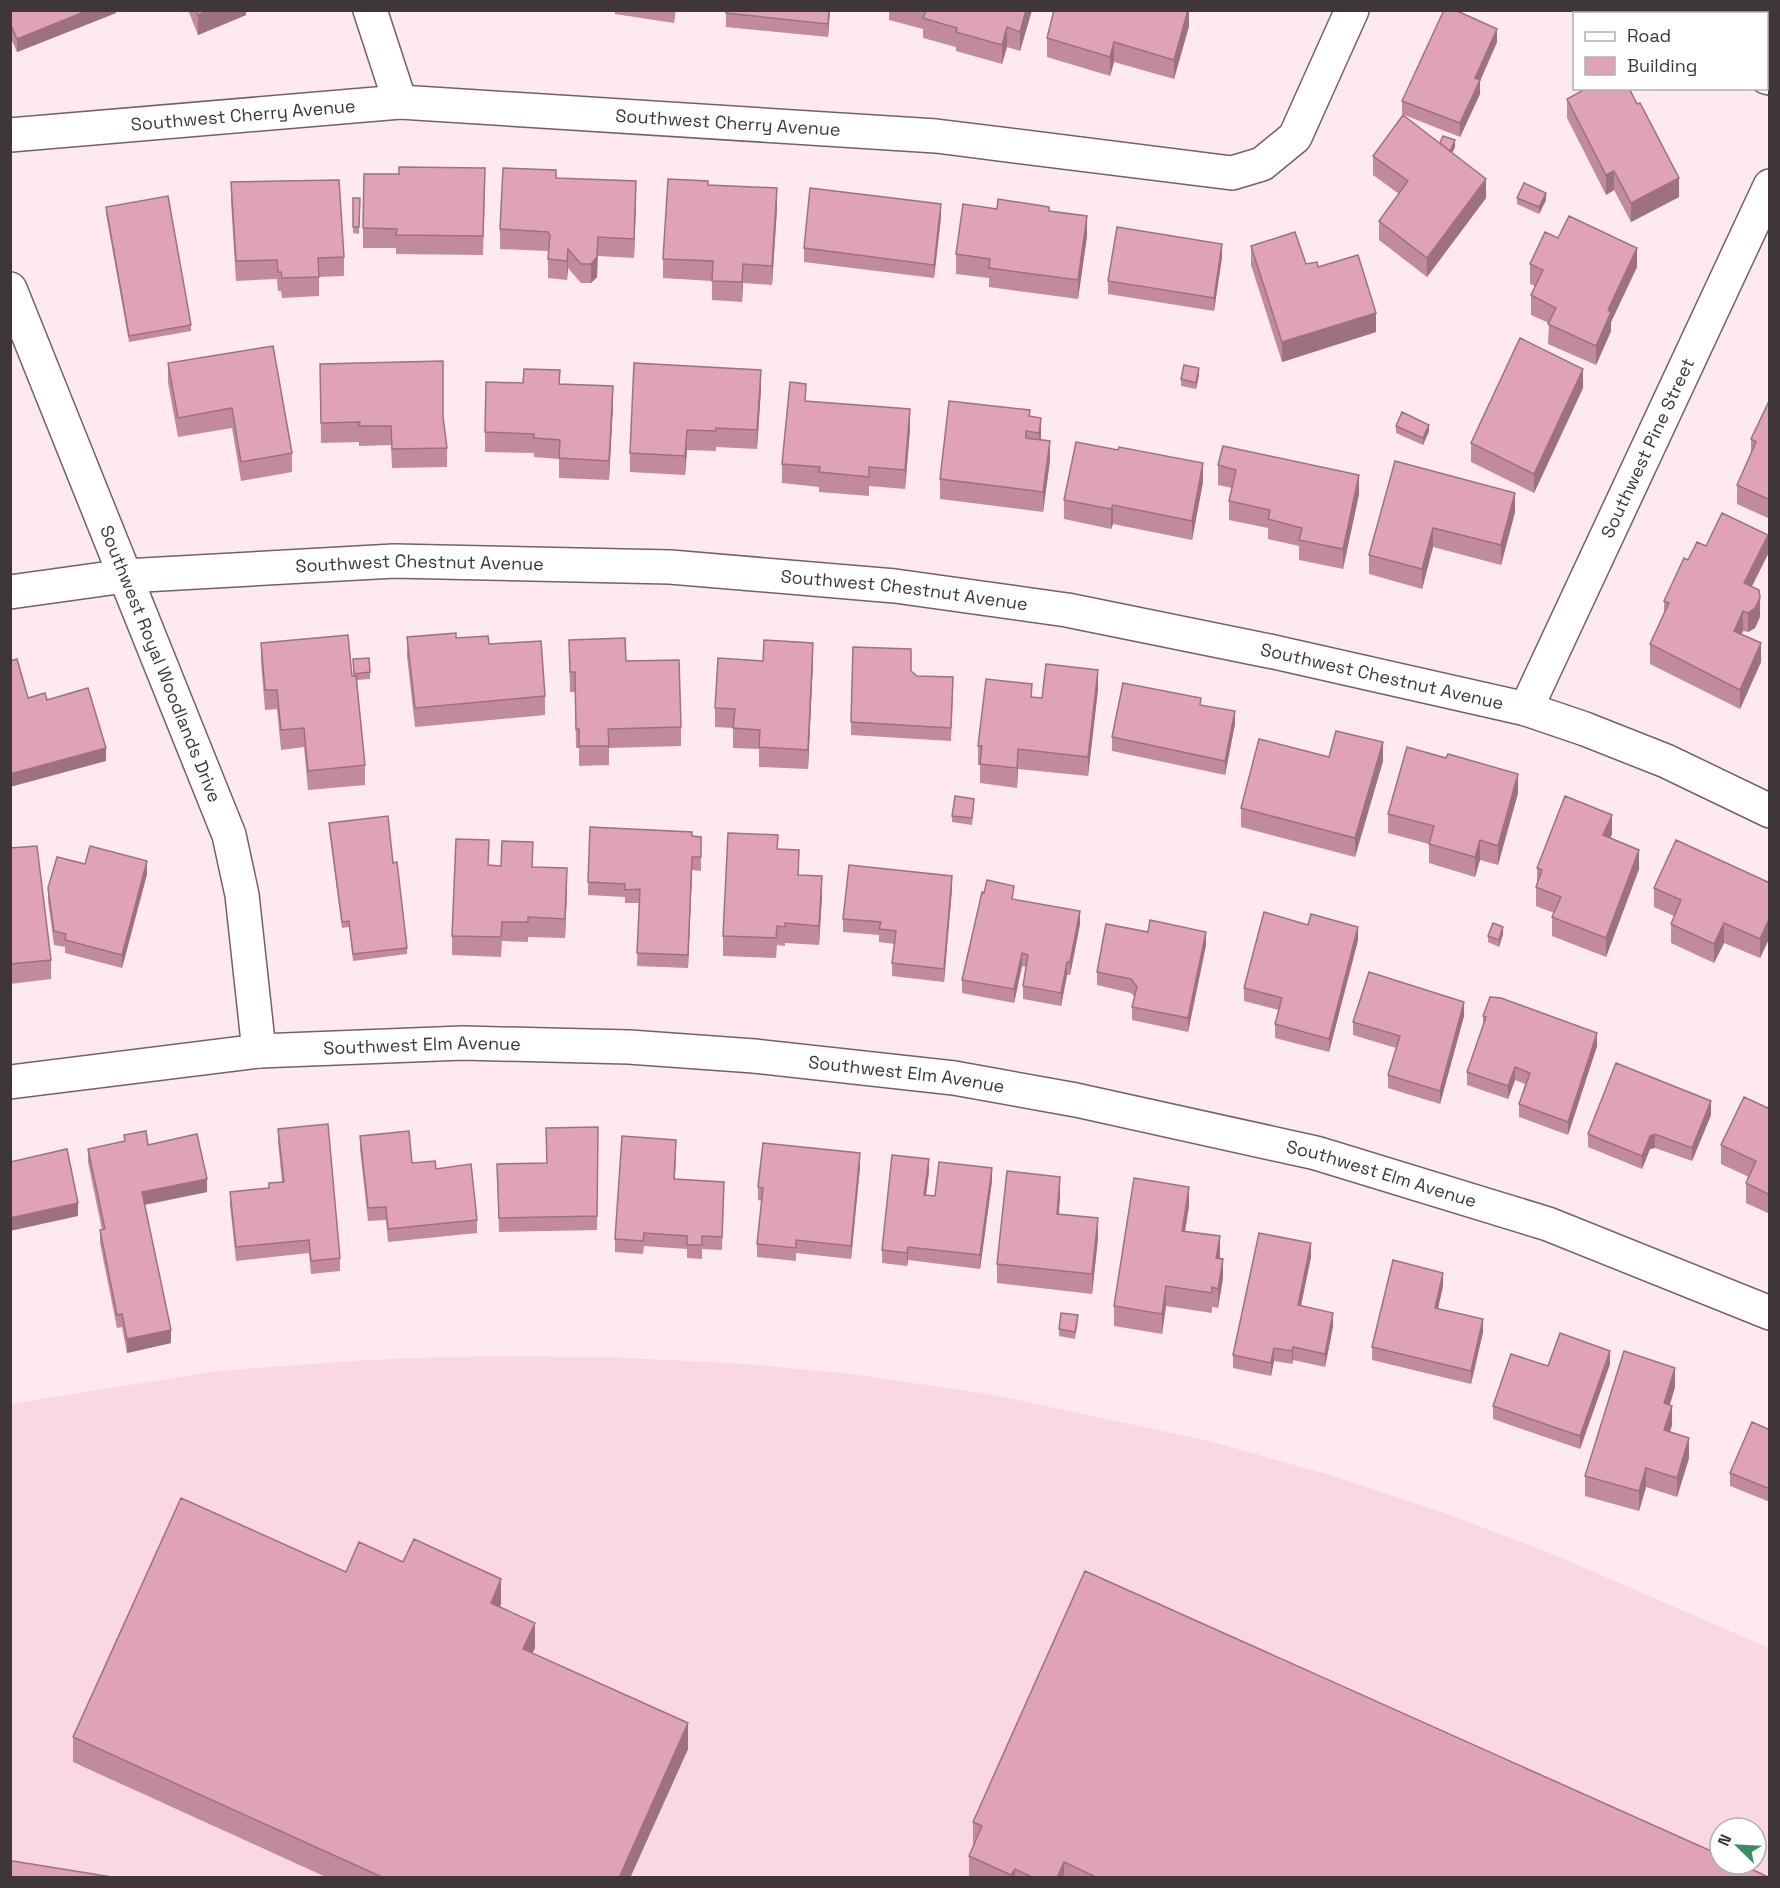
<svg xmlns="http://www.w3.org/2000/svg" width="1780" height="1888" font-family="'Space Grotesk',sans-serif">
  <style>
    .built { fill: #f9d8e3; fill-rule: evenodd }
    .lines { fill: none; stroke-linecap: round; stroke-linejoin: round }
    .minor-casing { stroke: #756067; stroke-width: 36 }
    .minor { stroke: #fff; stroke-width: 33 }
    .wall { fill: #c18b9d }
    .shaded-wall { fill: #9d7180 }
    .building { fill: #e0a2b7; stroke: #9d7180; stroke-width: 1.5 }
    .labels { text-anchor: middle; stroke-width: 6; stroke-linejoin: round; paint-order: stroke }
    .street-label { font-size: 18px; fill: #3f3639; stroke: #fff }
  </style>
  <rect width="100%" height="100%" fill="#fde9ef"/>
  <path class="built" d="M487 1356 608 1357 747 1364 851 1374 989 1394 1209 1441 1326 1474 1442 1512 1555 1555 1769 1648V1877L11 1878V1404L217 1371 367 1360ZM1720 1828H1756V1864H1720Z"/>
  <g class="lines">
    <defs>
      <g id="minor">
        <path d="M370 10 400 102"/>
        <path d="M1623 10 1629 14"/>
        <path d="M1766 77 1770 78"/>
        <path id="s1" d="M10 135 400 102 936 136 1232 173 1262 164 1295 137 1352 10"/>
        <path id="s2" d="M10 289 229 835 242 895 259 1051"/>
        <path id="s3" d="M10 592 125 576 394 561 670 567 895 586 1067 610 1274 652 1526 709 1585 729 1666 761 1770 811"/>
        <path id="s4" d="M1526 709 1770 186"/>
        <path id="s5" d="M10 1082 259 1051 463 1043 629 1047 754 1056 954 1078 1076 1100 1316 1153 1548 1224 1770 1313"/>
      </g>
    </defs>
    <use href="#minor" class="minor-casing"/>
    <use href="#minor" class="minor"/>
  </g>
  <path class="wall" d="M10 10H116V13L17 52 10 36Z
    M188 10H246V15L198 35Z
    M605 10H676L674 23 615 14V12Z
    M726 10H830L828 37 726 27Z
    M889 10H1032L1020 51 1007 47 1002 64 956 51V47L923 38V29L889 20Z
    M1189 10V26L1174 79 1114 62 1110 76 1047 57V38Z
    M1497 42 1480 81V94L1460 137 1402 114V101Z
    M1567 99 1637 104 1679 197 1631 222 1614 190 1606 195 1567 118Z
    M1440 143 1455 147 1452 153 1486 198 1427 277 1379 240V221L1399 194 1373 175V156Z
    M399 174 485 188 483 255 396 254V248H363V228Z
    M556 178 636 200 634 258 598 256 597 277 591 283H581L568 268 567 280 548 278V251L500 249V229Z
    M231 182 344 257V276L319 277V296L282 298 281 291H278L277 279 236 281 231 202Z
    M708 185 777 208 772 285 743 283 742 302 712 300V281L663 278V259Z
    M353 198H360L359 234 353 233Z
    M1517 198 1546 200 1539 214 1517 204Z
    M106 207 191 325V331L129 342 106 214Z
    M997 209 1049 211 1087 236 1078 299 989 287V278L956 274V254Z
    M941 217 934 278 804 262V248Z
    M1558 238 1637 267 1611 322V331L1596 365 1548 344 1549 323 1531 315V295L1535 286 1530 284V264Z
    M1251 246 1306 264 1318 267 1376 332 1282 362 1251 265Z
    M1222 257 1214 311 1108 294V281Z
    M273 346 292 453V472L241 481 232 428 178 437 168 383V363Z
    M320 364 443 417 447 448V467L392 468 391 445 359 446V442L321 443Z
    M1199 375 1196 389 1181 386V379Z
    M560 384 613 405 609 480 559 478V459L534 457V453L485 452V432Z
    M1583 388 1534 493 1471 462V443Z
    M761 389 757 449 716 447V451L687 450 685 475 630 472V453Z
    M1770 399V519L1737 504V485L1751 454V439Z
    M806 401 910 429 905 489 869 486V496L819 492V487L782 483V464Z
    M1030 416 1041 418V439L1050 460 1043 512 940 499V479Z
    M1396 426 1429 431 1423 445 1396 433Z
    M1118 450 1203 482 1192 540 1113 524 1111 529 1064 519V500Z
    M1395 461 1515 512 1501 565 1433 547 1422 589 1369 574V555Z
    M1218 465 1359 494 1343 569 1299 560V546L1268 539V528L1229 520V501L1232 488 1218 485Z
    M1706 546 1768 554 1752 586 1760 617 1755 628 1748 632 1743 631 1741 634 1761 662 1740 709 1650 664V644L1664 612V601L1688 560Z
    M407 637 456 638 489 644 545 696V715L415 727 407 656Z
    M569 640 626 661 681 727V746L609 748V765L579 766V748H576L575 692H570Z
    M261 643 352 676H354L353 659 370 672V679L357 680 365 765V785L308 790 304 747 281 750 277 709 265 710 261 662Z
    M763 661 813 662 808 769 759 767V749L733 748V728L715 727V708Z
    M911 672 917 676 953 690 951 741 851 735V722Z
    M1098 689 1088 776 1018 769 1017 788 980 783V765H978V746L1032 697 1042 698Z
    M1201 705 1235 724 1225 775 1112 751V737Z
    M1329 757 1383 761 1355 857 1241 827V808Z
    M1518 793 1498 865 1480 860 1475 877 1429 863V844L1388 833V814Z
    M974 806 972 825 952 822V816Z
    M329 823 393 863 407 948V954L353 961 349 927 342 928 329 830Z
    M1612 834 1610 838 1639 869 1606 957 1552 936V917L1554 913 1536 906V887L1537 882V868Z
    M692 836 701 837V871L692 870 688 968 637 966 639 903H625V897L588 895V882Z
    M10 848 51 960V979L10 984Z
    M778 849 799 875 822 895 819 945 785 943V946L777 945 776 958 723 956V936Z
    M85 864 147 874 122 968 65 953V947L54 945 48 901V888Z
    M489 865 533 867 567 888 565 938 528 937V942L502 941 501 957 452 955V936Z
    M1770 883V937L1760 958 1724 943 1714 963 1671 943V924L1674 916 1654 907V888Z
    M952 889 944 982 892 976V963L895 944 879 942V935L843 932V919Z
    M1014 899 1080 924 1070 975H1067L1061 1006 1023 999V986L1026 967 1022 966 1014 1003 962 993V980Z
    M1503 934 1499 947 1488 942V936Z
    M1358 940 1329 1052 1275 1038V1024L1279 1010 1244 1001V988Z
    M1206 945 1188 1032 1132 1020V1007L1135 997 1131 993 1097 985V972Z
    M1464 1016 1440 1104 1388 1088V1075L1396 1048 1353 1035V1022Z
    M1483 1016 1597 1046 1568 1135 1519 1117V1104L1525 1084 1515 1080 1508 1099 1467 1085V1072L1483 1026Z
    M1770 1109V1214L1746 1203V1183L1749 1177 1721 1164V1145Z
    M1711 1115 1692 1161 1655 1148 1650 1149 1642 1169 1588 1147V1134Z
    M598 1127 597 1230 499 1232 497 1164 546 1163Z
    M278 1129 340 1258V1271L311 1274 309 1253 236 1261 230 1205V1192L269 1188 282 1182 278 1142Z
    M124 1135 148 1145 207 1192 145 1205 171 1343 127 1353 122 1327 117 1328 100 1243V1230H102L88 1162V1149L124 1142Z
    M360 1136 412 1163 436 1169 477 1220V1233L388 1242 386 1220 368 1221 360 1149Z
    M676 1153 675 1179 724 1195 722 1250 702 1249V1259L687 1258V1249L644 1246 643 1254 615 1252V1239Z
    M860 1167 851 1259 796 1253V1261L757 1257V1244L762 1201 758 1200V1187Z
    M929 1172 926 1195 935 1196 992 1181 980 1269 908 1260 907 1266 882 1263V1250Z
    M1060 1197 1059 1215 1098 1238 1092 1294 997 1283V1264Z
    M1189 1206 1185 1231 1220 1256 1223 1278 1218 1308 1212 1307V1313L1166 1306 1162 1334 1114 1326V1306Z
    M1311 1257 1301 1306 1333 1326 1325 1367 1293 1360 1292 1364 1274 1361 1271 1376 1233 1368V1355Z
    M1443 1286 1438 1309 1483 1332 1471 1384 1372 1360V1347Z
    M1078 1322 1075 1339 1059 1336V1329Z
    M1610 1364 1580 1449 1493 1419V1406L1548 1366Z
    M1675 1387 1670 1405 1672 1425 1670 1432 1689 1458 1677 1497 1646 1487 1639 1511 1585 1496V1476Z
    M1770 1430V1502L1730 1486V1473Z
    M403 1562 501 1604 500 1607 535 1648 532 1653 688 1749 630 1878H328L73 1762V1737L346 1572Z
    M973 1822 1770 1878H969V1856L973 1847Z"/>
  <path class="shaded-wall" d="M89 10H116V13L17 52V39Z
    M209 10H246V15L198 35V15Z
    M829 10H830L828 37V24Z
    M1026 10H1032L1020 51V32Z
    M1188 10H1189V26L1174 79V60Z
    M1007 27V47L1002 64V45Z
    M1497 29V42L1480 81V94L1460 137V123L1475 78Z
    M1114 42V62L1110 76V57Z
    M1455 140V147L1450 157V151Z
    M1614 171V190L1606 195V175Z
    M1679 178V197L1631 222V203Z
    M1486 179V198L1427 277V258Z
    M636 181V200L634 258V239Z
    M777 188V208L772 285V266Z
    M1546 193V200L1539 214V207Z
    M941 204V217L934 278V265Z
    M1087 216V236L1078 299V280Z
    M598 237 597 277 591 283V264Z
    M1222 244V257L1214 311V298Z
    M1637 248V267L1611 322V331L1596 365V346L1608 310Z
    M568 249V268L567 280V261Z
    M743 264V283L742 302V282Z
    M1376 313V332L1282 362V342Z
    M1199 368V375L1196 389V383Z
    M1583 369V388L1534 493V474Z
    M761 370V389L757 449V430Z
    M613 386V405L609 480V461Z
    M910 409V429L905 489V470Z
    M1041 418V437L1039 452V433Z
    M1429 425V431L1423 445V438Z
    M687 430V450L685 475V456Z
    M1050 441V460L1043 512V492Z
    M1203 463V482L1192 540V521Z
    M1359 475V494L1343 569V549Z
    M1515 493V512L1501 565V545Z
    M1113 505V524L1111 529V509Z
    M1433 528V547L1422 589V569Z
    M1768 535V554L1744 602V583Z
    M1760 598V617L1755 628 1748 632V613Z
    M1743 611V631L1734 650V631Z
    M813 643V662L808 769V750Z
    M1761 643V662L1740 709V690Z
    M1098 670V689L1088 776V757Z
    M1235 711V724L1225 775V761Z
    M1383 742V761L1355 857V838Z
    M106 748V761L10 787V774Z
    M1018 749V769L1017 788V768Z
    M1518 774V793L1498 865V846Z
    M1612 815V834L1603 854V835Z
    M1480 840V860L1475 877V857Z
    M1639 850V869L1606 957V938Z
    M692 857V870L688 968V955Z
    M147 861V874L122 968V955Z
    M567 868V888L565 938V919Z
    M822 876V895L819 945V926Z
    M952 876V889L944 982V969Z
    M1080 911V924L1070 975V962Z
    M1770 917V937L1760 958V939Z
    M1724 923V943L1714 963V944Z
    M1358 927V940L1329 1052V1039Z
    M1503 927V934L1499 947V940Z
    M1206 932V945L1188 1032V1018Z
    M1022 953V966L1014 1003V989Z
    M1067 962V975L1061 1006V993Z
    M1464 1002V1016L1440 1104V1091Z
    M1597 1033V1046L1568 1135V1122Z
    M1515 1067V1080L1508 1099V1086Z
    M1711 1101V1115L1692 1161V1148Z
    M1655 1134V1148L1650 1149 1642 1169V1156L1650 1136Z
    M676 1140V1153L674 1192V1179Z
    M860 1153V1167L851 1259V1246Z
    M929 1159V1172L924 1208V1195Z
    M992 1168V1181L980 1269V1255Z
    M1060 1177V1197L1057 1234V1214Z
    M207 1179V1192L142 1205V1192Z
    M1189 1187V1206L1182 1250V1231Z
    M78 1203V1216L10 1231V1218Z
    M1098 1218V1238L1092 1294V1274Z
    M1220 1236V1256L1216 1277V1258Z
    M1311 1243V1257L1298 1319V1305Z
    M908 1247V1260L907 1266V1253Z
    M1223 1259V1278L1218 1308V1289Z
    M1443 1273V1286L1435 1321V1308Z
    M1166 1286V1306L1162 1334V1314Z
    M1333 1313V1326L1325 1367V1354Z
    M1483 1319V1332L1471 1384V1371Z
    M171 1330V1343L127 1353V1339Z
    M1293 1347V1360L1292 1364V1351Z
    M1274 1348V1361L1271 1376V1363Z
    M1610 1351V1364L1580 1449V1436Z
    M1675 1368V1387L1664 1422V1403Z
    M1672 1406V1425L1664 1449V1430Z
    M1689 1438V1458L1677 1497V1478Z
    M1646 1468V1487L1639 1511V1491Z
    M501 1579V1604L491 1628V1603Z
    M535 1623V1648L523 1674V1649Z
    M688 1723V1749L630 1878H619Z
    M1064 1862V1878H1057Z
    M1015 1869V1878H1011V1875Z"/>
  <path class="building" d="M10 10H89L17 39 10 23Z
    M196 10H209L198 15Z
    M726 10H829L828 24 726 13Z
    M1054 10H1188L1174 60 1114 42 1110 57 1047 38Z
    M1444 10H1455L1497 29 1475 78 1480 80 1460 123 1402 101Z
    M926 11V10H1026L1020 32 1007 27 1002 45 956 32 957 28 923 18Z
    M1587 88H1629L1637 104 1640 103 1679 178 1631 203 1614 171 1606 175 1567 99Z
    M1403 115 1486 179 1427 258 1379 221 1408 181 1373 156Z
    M1443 136 1455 140 1450 151 1440 143Z
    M399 167 485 168 483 236 396 235 397 229 363 228 364 174H399Z
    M503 168 556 170V178L636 181 634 239 598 237 597 257 591 264H581L568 249 567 261 548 259 550 235 548 232 500 229Z
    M668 179 708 181V185L777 188 772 266 743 264 742 282 712 281 713 261 663 259Z
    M339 180 344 257 318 258 319 277 282 278 281 272H278L277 260 236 261 231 182Z
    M1524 183 1546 193 1539 207 1517 198Z
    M810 188 941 204 934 265 804 248Z
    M168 196 191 325 129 336 106 207Z
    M353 198H360L359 227H353Z
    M998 199 1049 207V211L1087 216 1078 280 989 268 990 259 956 254 963 204 997 209Z
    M1569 216 1637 248 1608 310 1611 312 1596 346 1548 324 1556 308 1531 295 1543 270 1530 264 1545 232 1558 238Z
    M1117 227 1222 244 1214 298 1108 281Z
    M1295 232 1306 264 1317 262 1318 267 1358 255 1376 313 1282 342 1251 246Z
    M1520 338 1583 369 1534 474 1471 443Z
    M273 346 292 453 241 462 232 408 178 418 168 363Z
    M443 361V417L447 448 392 449 391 426H359L360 422 321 423 320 364Z
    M634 363 761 370 757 430 716 428V431L687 430 685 456 630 453Z
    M1184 365 1199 368 1196 383 1181 379Z
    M524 369 560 370 559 384 613 386 609 461 559 458 560 440 534 438V434L485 432 486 382 523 383Z
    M790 382 806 384 805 401 910 409 905 470 869 467V477L819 472 820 467 782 464Z
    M1770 399V500L1737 485 1756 442 1751 439Z
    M949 401 1030 410 1029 416 1041 418 1039 433 1026 431V438L1050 441 1043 492 940 479Z
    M1402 412 1429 425 1423 438 1396 426Z
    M1076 442 1118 450 1119 447 1203 463 1192 521 1113 505 1111 509 1064 500Z
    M1223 446 1359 475 1343 549 1299 540 1302 528 1268 519 1270 510 1229 501 1236 470 1218 465Z
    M1395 461 1515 493 1501 545 1433 528 1422 569 1369 555Z
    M1722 513 1768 535 1744 583 1759 590 1760 598 1755 608 1748 613 1743 611 1734 631 1761 643 1740 690 1650 644 1669 603 1664 601 1684 558 1688 560 1697 542 1706 546Z
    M456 633V638L488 636 489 644 541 641 545 696 415 708 407 637Z
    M348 635 352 676H356L365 765 308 771 304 728 281 730 277 690H265L261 643Z
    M625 638 626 661 679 660 681 727 608 729 609 746H579V729H576L575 672H570L569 640Z
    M764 640 813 643 808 750 759 747 760 730 733 728 735 709 715 708 718 658 763 661Z
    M853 647 911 649V671L917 676 953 677 951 728 851 722Z
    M369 658 370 672 354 674 353 659Z
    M17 659 28 698 45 693 47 700 88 688 106 748 10 774V661Z
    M1046 664 1098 670 1088 757 1018 749 1017 768 980 764 982 746H978L986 679 1032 684 1031 697 1042 698Z
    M1123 683 1201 698 1200 705 1235 711 1225 761 1112 737Z
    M1336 731 1383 742 1355 838 1241 808 1259 739 1329 757Z
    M1407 747 1446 758 1448 754 1518 774 1498 846 1480 840 1475 857 1429 844 1434 826 1388 814Z
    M955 796 974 799 972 818 952 816Z
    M1565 796 1612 815 1603 835 1639 850 1606 938 1552 917 1561 897 1536 887 1542 870 1537 868Z
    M388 816 393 863 397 862 407 948 353 954 349 921 342 922 329 823Z
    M590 827 692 832V836L701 837V857H692L688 955 637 953 640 889 625 890V884L588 882Z
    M728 833 778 835 777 849 799 850 798 875 822 876 819 926 785 923V927L777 926 776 938 723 936Z
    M456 839 489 840 488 865 501 866 502 841 533 842 532 867 567 868 565 919 528 917V922H502L501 937 452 936Z
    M1676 840 1770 883V917L1760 939 1724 923 1714 944 1671 924 1681 900 1654 888Z
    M37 846 51 960 10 964V848Z
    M90 846 147 861 122 955 65 940 66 934 54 931 48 888 57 857 85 864Z
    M849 865 952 876 944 969 892 963 896 931 879 929 881 922 843 919Z
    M987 880 1014 886 1012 899 1080 911 1070 962H1067L1061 993 1023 986 1028 955 1022 953 1014 989 962 980 982 892 984 893Z
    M1264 912 1308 925 1311 914 1358 927 1329 1039 1275 1024 1282 998 1244 988Z
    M1150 920 1206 932 1188 1018 1132 1007 1137 987 1131 979 1097 972 1106 924 1148 932Z
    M1493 923 1503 927 1499 940 1488 936Z
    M1369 972 1464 1002 1440 1091 1388 1075 1400 1036 1353 1022Z
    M1490 997 1501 998 1597 1033 1568 1122 1519 1104 1530 1073 1515 1067 1508 1086 1467 1072 1486 1017 1483 1016Z
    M1616 1063 1711 1101 1692 1148 1655 1134 1650 1136 1642 1156 1588 1134Z
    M1744 1097 1770 1109V1195L1746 1183 1756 1161 1721 1145Z
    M328 1124 340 1258 311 1261 309 1240 236 1247 230 1192 269 1188V1183L284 1182 278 1129Z
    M598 1127 597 1216 499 1218 497 1164 547 1163 546 1128Z
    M146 1131 148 1145 197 1134 207 1179 142 1192 171 1330 127 1339 122 1314 117 1315 100 1230 105 1229 88 1149 125 1141 124 1135Z
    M409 1131 412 1163 435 1161 436 1169 471 1164 477 1220 388 1229 386 1207 368 1208 360 1136Z
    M622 1136 676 1140 674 1179 724 1182 722 1237 702 1236V1245H687V1236L644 1233 643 1241 615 1239Z
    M763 1143 860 1153 851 1246 796 1240V1248L757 1244 763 1188 758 1187Z
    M67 1149 78 1203 10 1218V1162Z
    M892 1155 929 1159 924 1195 935 1196 939 1162 992 1168 980 1255 908 1247 907 1253 882 1250Z
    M1007 1171 1060 1177 1057 1214 1098 1218 1092 1274 997 1264Z
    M1134 1178 1189 1187 1182 1231 1220 1236 1216 1258 1223 1259 1218 1289 1212 1287V1293L1166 1286 1162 1314 1114 1306Z
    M1259 1233 1311 1243 1298 1305 1333 1313 1325 1354 1293 1347 1292 1351 1274 1348 1271 1363 1233 1355Z
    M1393 1260 1443 1273 1435 1308 1483 1319 1471 1371 1372 1347Z
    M1061 1313 1078 1315 1075 1332 1059 1329Z
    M1560 1333 1610 1351 1580 1436 1493 1406 1511 1354 1548 1366Z
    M1624 1351 1675 1368 1664 1403 1672 1406 1664 1430 1689 1438 1677 1478 1646 1468 1639 1491 1585 1476Z
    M1752 1422 1770 1430V1489L1730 1473Z
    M181 1498 346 1572 359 1542 403 1562 414 1539 501 1579 491 1603 535 1623 523 1649 688 1723 619 1878H384L73 1737Z
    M1085 1571 1720 1855V1864H1741L1770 1878H1098L1064 1862 1057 1878H1034L1015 1869 1011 1875 969 1856 982 1826 973 1822Z
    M10 1861H13L118 1878H10Z"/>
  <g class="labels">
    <g class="street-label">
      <text dy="6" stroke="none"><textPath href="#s1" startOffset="234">Southwest Cherry Avenue</textPath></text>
      <text dy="6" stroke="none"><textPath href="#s1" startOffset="720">Southwest Cherry Avenue</textPath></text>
      <text dy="6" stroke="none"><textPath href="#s4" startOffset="288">Southwest Pine Street</textPath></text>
      <text dy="6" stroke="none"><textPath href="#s3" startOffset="411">Southwest Chestnut Avenue</textPath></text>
      <text dy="6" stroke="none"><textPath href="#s3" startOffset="897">Southwest Chestnut Avenue</textPath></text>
      <text dy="6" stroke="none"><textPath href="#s2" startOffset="404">Southwest Royal Woodlands Drive</textPath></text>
      <text dy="6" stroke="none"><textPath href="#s3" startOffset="1383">Southwest Chestnut Avenue</textPath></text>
      <text dy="6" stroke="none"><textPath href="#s5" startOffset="414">Southwest Elm Avenue</textPath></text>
      <text dy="6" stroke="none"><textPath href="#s5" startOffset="900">Southwest Elm Avenue</textPath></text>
      <text dy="6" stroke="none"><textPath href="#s5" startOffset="1386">Southwest Elm Avenue</textPath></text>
    </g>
  </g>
  <rect width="1780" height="1888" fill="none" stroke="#3f3639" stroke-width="24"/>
  <rect x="1573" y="12" width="195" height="78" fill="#ffffff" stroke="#b2afb0" stroke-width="1.5"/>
  <rect x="1585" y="32" width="30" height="9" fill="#ffffff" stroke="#b2afb0" stroke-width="1.5"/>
  <text x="1627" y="42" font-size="18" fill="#3f3639">Road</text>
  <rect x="1585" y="57" width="30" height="18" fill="#e0a2b7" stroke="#b2afb0" stroke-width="1.5"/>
  <text x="1627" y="72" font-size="18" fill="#3f3639">Building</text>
  <g transform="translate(1738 1846) rotate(294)"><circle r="28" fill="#ffffff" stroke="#b2afb0" stroke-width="1.5"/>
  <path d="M0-4.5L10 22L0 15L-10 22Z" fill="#3a8f62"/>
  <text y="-9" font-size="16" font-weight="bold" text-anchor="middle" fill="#3f3639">N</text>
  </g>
</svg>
